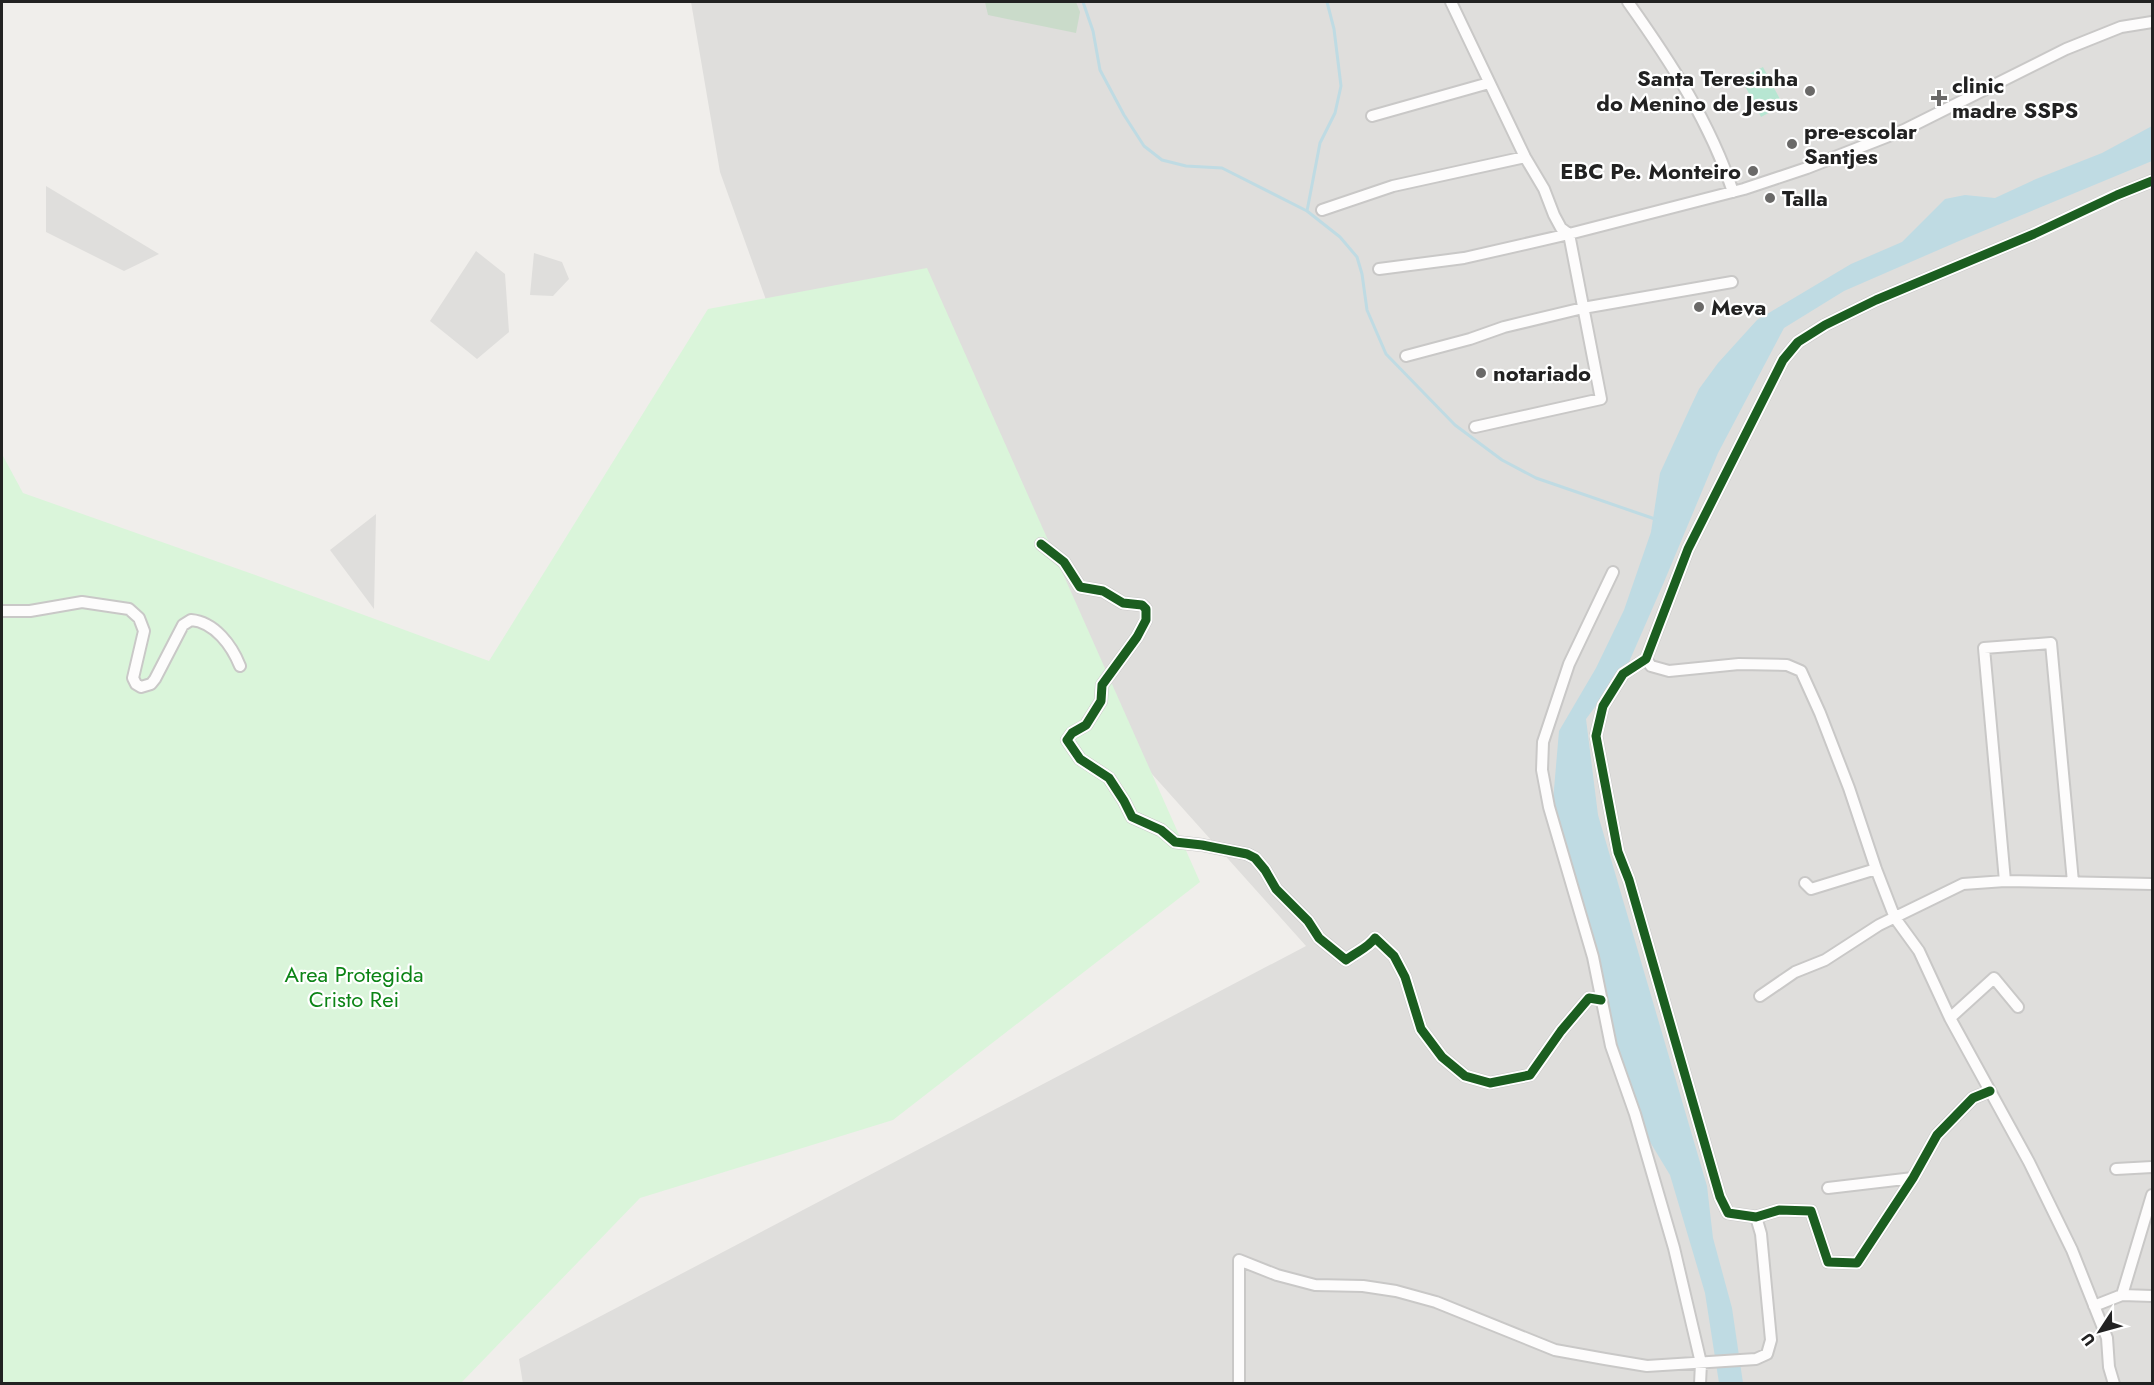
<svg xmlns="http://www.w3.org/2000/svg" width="2154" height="1385" font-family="Jost,sans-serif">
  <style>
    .residential { fill: #dfdedc }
    .cemetery { fill: #cadbca }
    .park { fill: #daf5da }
    .pitch { fill: #b7e6d2 }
    .water { fill: #bfdbe3 }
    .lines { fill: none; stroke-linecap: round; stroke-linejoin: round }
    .stream { stroke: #bfdbe3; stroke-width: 3 }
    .minor-casing { stroke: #c9c8c7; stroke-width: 14 }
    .minor { stroke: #fdfcfc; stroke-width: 10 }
    .cycleway-casing { stroke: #fff; stroke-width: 13 }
    .cycleway { stroke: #1b5e20; stroke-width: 9 }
    .poi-dot { fill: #6a6968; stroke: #fff; stroke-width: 2 }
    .labels { text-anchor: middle; stroke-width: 4.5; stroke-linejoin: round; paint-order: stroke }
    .poi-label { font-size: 22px; font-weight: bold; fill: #222; stroke: #fff; text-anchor: start }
    .park-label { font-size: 22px; fill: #0c8416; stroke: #fff }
  </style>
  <rect width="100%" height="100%" fill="#f0eeeb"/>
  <path class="residential" d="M691 2H2152V1383L523 1384 519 1359 1306 946 792 372 720 172Z
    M46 186 96 216 159 254 124 271 46 232Z
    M476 251 505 274 509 332 477 359 430 321Z
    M534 253 562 262 569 279 553 296 530 295Z
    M376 514 374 609 330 550Z"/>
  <path class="cemetery" d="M985 2H1076L1080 12 1076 33 988 15Z"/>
  <path class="park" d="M927 268 1200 882 893 1120 640 1198 461 1383H2V454L23 493 258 576 489 661 708 309Z"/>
  <path class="pitch" d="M1763 67 1783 105 1761 117 1741 78Z"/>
  <path class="water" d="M2152 126V161L1959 241 1844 291 1784 328 1718 453 1664 582 1629 662 1586 719 1598 815 1707 1186 1713 1238 1732 1308 1743 1383H1719L1705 1293 1670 1175 1647 1137 1625 1079 1611 1023 1595 941 1567 859 1553 801 1559 731 1596 668 1624 610 1651 532 1660 473 1690 408 1699 389 1718 363 1757 320 1851 264 1902 242 1945 199 1965 195 1995 198 2036 179 2102 153Z"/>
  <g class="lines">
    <path class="stream" d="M1083 2 1093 31 1100 70 1124 115 1144 146 1162 160 1186 166 1222 168 1307 211 1340 237 1357 257 1362 274 1367 310 1386 354 1455 425 1502 460 1536 478 1655 519
      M1307 211 1320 143 1335 113 1341 86 1334 29 1327 2"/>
    <defs>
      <path id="minor" d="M1451 2 1525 157 1544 189 1554 215 1561 228 1569 234 1744 189 1807 168 1904 130 2066 49 2121 27 2152 22
        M1628 2C1670 61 1710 122 1733 192
        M1372 116 1489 83
        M1322 210 1393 186 1525 157
        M1379 269 1464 258 1569 234 1601 399 1475 427
        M1406 356 1470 339 1504 327 1583 308 1732 282
        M1041 544 1064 562 1080 587 1103 591 1123 603 1142 605 1146 609V620L1137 637 1102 685 1101 701 1086 725 1072 733 1067 740 1080 759 1109 778 1124 801 1132 817 1161 830 1175 842 1202 845 1247 854 1255 858 1265 870 1276 889 1308 921 1319 938 1346 960C1356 952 1368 948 1375 938L1394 956 1405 977 1421 1029 1442 1057 1465 1076 1490 1083 1530 1075 1561 1031 1589 998 1601 1000
        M1613 572 1569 664 1543 742 1542 770 1549 807 1593 957 1611 1046 1635 1114 1674 1248 1701 1363 1700 1384
        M2 611H30L82 602 129 609 139 618 144 631 133 678 136 684 141 687 151 684 155 679 183 625 191 620C215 622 232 646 240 666
        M1646 659 1651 666 1669 671 1739 664 1787 665 1801 671 1820 713 1849 788 1876 869 1895 918 1919 951 1950 1018 2029 1162 2072 1250 2107 1338 2109 1367 2114 1384
        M2005 881 1984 648 2051 643 2073 882
        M1805 883 1811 889 1876 869
        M1760 996 1795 972 1825 960 1879 925 1963 884 2005 881 2152 884
        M1950 1018 1994 978 2018 1007
        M1990 1091 1973 1098 1937 1135 1913 1178 1857 1263 1828 1262 1811 1211 1779 1210 1756 1217 1728 1213 1720 1197 1629 880 1618 852 1596 736 1603 706 1623 674 1646 659 1688 549 1783 360 1798 342 1825 325 1876 300 2034 234 2117 195 2152 181
        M2116 1169 2152 1167
        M1828 1188 1913 1178
        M2122 1295 2152 1195
        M2094 1306 2122 1295 2152 1296
        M1239 1384V1260L1277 1275 1315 1285 1363 1286 1396 1291 1436 1302 1555 1350 1605 1359 1647 1366 1756 1359 1767 1354 1771 1340 1761 1234 1756 1217"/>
    </defs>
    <use href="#minor" class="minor-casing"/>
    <use href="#minor" class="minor"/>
    <defs>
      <path id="cycleway" d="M1041 544 1064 562 1080 587 1103 591 1123 603 1142 605 1146 609V620L1137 637 1102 685 1101 701 1086 725 1072 733 1067 740 1080 759 1109 778 1124 801 1132 817 1161 830 1175 842 1202 845 1247 854 1255 858 1265 870 1276 889 1308 921 1319 938 1346 960C1356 952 1368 948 1375 938L1394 956 1405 977 1421 1029 1442 1057 1465 1076 1490 1083 1530 1075 1561 1031 1589 998 1601 1000
        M1990 1091 1973 1098 1937 1135 1913 1178 1857 1263 1828 1262 1811 1211 1779 1210 1756 1217 1728 1213 1720 1197 1629 880 1618 852 1596 736 1603 706 1623 674 1646 659 1688 549 1783 360 1798 342 1825 325 1876 300 2034 234 2117 195 2152 181"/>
    </defs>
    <use href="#cycleway" class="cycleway-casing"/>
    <use href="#cycleway" class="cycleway"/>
  </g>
  <g class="poi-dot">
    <circle cx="1810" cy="91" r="6"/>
    <path d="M1936 89h6v6h6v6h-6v6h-6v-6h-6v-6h6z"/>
    <circle cx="1792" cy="144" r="6"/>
    <circle cx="1753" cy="171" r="6"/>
    <circle cx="1770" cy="198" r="6"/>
    <circle cx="1699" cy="307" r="6"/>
    <circle cx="1481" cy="373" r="6"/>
  </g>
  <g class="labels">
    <g class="poi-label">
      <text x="1798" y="86" text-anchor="end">Santa Teresinha<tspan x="1798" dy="25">do Menino de Jesus</tspan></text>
      <text x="1952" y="93">clinic<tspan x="1952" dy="25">madre SSPS</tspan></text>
      <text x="1804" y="139">pre-escolar<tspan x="1804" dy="25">Santjes</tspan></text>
      <text x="1741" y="179" text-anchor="end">EBC Pe. Monteiro</text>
      <text x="1782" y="206">Talla</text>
      <text x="1711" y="315">Meva</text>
      <text x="1493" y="381">notariado</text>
    </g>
    <g class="park-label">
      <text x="354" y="982">Area Protegida<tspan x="354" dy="25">Cristo Rei</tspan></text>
    </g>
  </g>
  <rect width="2154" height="1385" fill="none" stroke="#222222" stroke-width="6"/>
  <g transform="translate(2100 1331) rotate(234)" stroke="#ffffff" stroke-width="4.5" paint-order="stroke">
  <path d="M0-4.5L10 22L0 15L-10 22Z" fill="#222222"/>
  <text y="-9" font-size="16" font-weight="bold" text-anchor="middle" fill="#222222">U</text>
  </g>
</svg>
